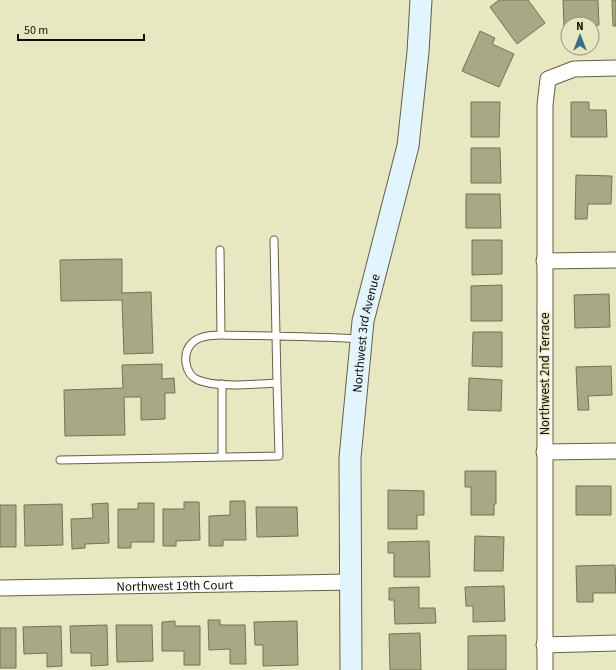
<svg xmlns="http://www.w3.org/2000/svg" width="616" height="670" font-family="'Source Sans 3',sans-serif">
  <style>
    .building { fill: #a9a884; stroke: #737351 }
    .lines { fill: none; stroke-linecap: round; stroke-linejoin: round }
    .lane-casing { stroke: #636241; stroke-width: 9 }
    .street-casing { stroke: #636241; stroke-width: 17 }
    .secondary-casing { stroke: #636241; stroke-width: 23 }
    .lane { stroke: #fff; stroke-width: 7 }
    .street { stroke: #fff; stroke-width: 15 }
    .secondary { stroke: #e2f4fd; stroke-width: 21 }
    .labels { text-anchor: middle; stroke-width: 3; stroke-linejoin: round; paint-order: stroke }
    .street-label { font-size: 13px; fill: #0e0d02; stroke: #e7e7c1 }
  </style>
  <rect width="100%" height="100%" fill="#e7e7c1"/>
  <path class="building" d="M499 0H528L545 23 517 44 490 7Z
    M563 0H598L599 25 592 26V24H568V26L564 27Z
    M612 0H616V26H613Z
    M480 31 495 38 492 44 514 54 499 87 462 71Z
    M471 102H500L499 137H471Z
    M571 102H589V110H606L607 137H571Z
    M471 148H500L501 183H471Z
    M576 175 612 176 611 204H588L587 219H575Z
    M466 194H500L501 228H466Z
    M472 240H502V274L472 275Z
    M122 259V293L151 292 153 353 124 354 122 300 61 301 60 260Z
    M502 285V321H471V286Z
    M609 294 610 327 575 328 574 295Z
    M473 332H502V367L472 366Z
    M162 364V379L174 378 175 393H165V419L141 420V397H124L125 435 65 436 64 390 123 388 122 365Z
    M611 366 612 395 588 396 589 410H578L576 367Z
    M469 378 502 380 501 411 468 410Z
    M465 471H496V504H494V515H471V487H465Z
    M576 486H611V515H576Z
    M388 490 424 491V515H417V529H388Z
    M230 501H245L246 540H223V546H209V516L230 515Z
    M184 502H199L200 540 176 541V546H163V509H184Z
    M108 503 109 543 85 544V548L72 549 71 519 93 518 92 504Z
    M138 503H154V542H131V548H118V509H138Z
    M62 504 63 545 25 546 24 505Z
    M0 505H16V547H0Z
    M256 507H297L298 536 257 537Z
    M475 536 504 537 503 571H474Z
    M429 541 430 577H394V553H388V542Z
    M615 565 616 593H593V602H577L576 566Z
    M504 586 505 621 473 622V606H466L465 587Z
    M419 587V608H435L436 623 395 624 394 600H389V588Z
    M208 620H220V625H245L246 664H230V649L209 650Z
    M175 621V626H200V665H184V651H162V622Z
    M297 621 298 665 263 666V645H255L254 622Z
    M107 625 108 665 91 666V653H71L70 626Z
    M116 625H152L153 661 117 662Z
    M61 626 62 666 47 667V653L24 654 23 627Z
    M0 628H16V668H0Z
    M420 633 421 670H390L389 634Z
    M506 635V670H468V636Z"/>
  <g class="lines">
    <defs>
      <path id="lane" d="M274 240 277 383C255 384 217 388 198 380 184 374 182 353 192 343 199 336 211 335 221 335 267 336 313 336 359 339
        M220 250 221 335
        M222 384V457
        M60 460 279 456 277 383"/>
      <g id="street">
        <path d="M544 261 616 260"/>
        <path d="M544 452 616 451"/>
        <path id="s1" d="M0 588 350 582"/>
        <path d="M544 645 616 643"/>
        <path d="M545 670V105L548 79 574 69 616 68"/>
      </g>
      <g id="secondary">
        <path id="s2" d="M351 670 350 458 363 321 408 146 418 52 421 0"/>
      </g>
    </defs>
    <use href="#lane" class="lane-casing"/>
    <use href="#street" class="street-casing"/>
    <use href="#secondary" class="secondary-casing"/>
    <use href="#lane" class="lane"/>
    <use href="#street" class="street"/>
    <use href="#secondary" class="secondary"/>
  </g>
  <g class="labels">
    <g class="street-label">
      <text dy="5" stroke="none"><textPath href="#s2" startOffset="338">Northwest 3rd Avenue</textPath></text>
      <text transform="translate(544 374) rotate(-90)" y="5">Northwest 2nd Terrace</text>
      <text dy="5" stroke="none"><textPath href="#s1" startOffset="175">Northwest 19th Court</textPath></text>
    </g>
  </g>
  <g transform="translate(580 36)"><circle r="19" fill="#e7e7c1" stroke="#909075"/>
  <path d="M0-3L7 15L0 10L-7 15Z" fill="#386f8a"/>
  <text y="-6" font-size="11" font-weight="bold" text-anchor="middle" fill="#0e0d02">N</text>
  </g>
  <path d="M18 34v6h126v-6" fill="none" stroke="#0e0d02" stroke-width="2"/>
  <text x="24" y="34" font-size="12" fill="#0e0d02" stroke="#e7e7c1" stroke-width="3" paint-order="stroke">50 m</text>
</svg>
